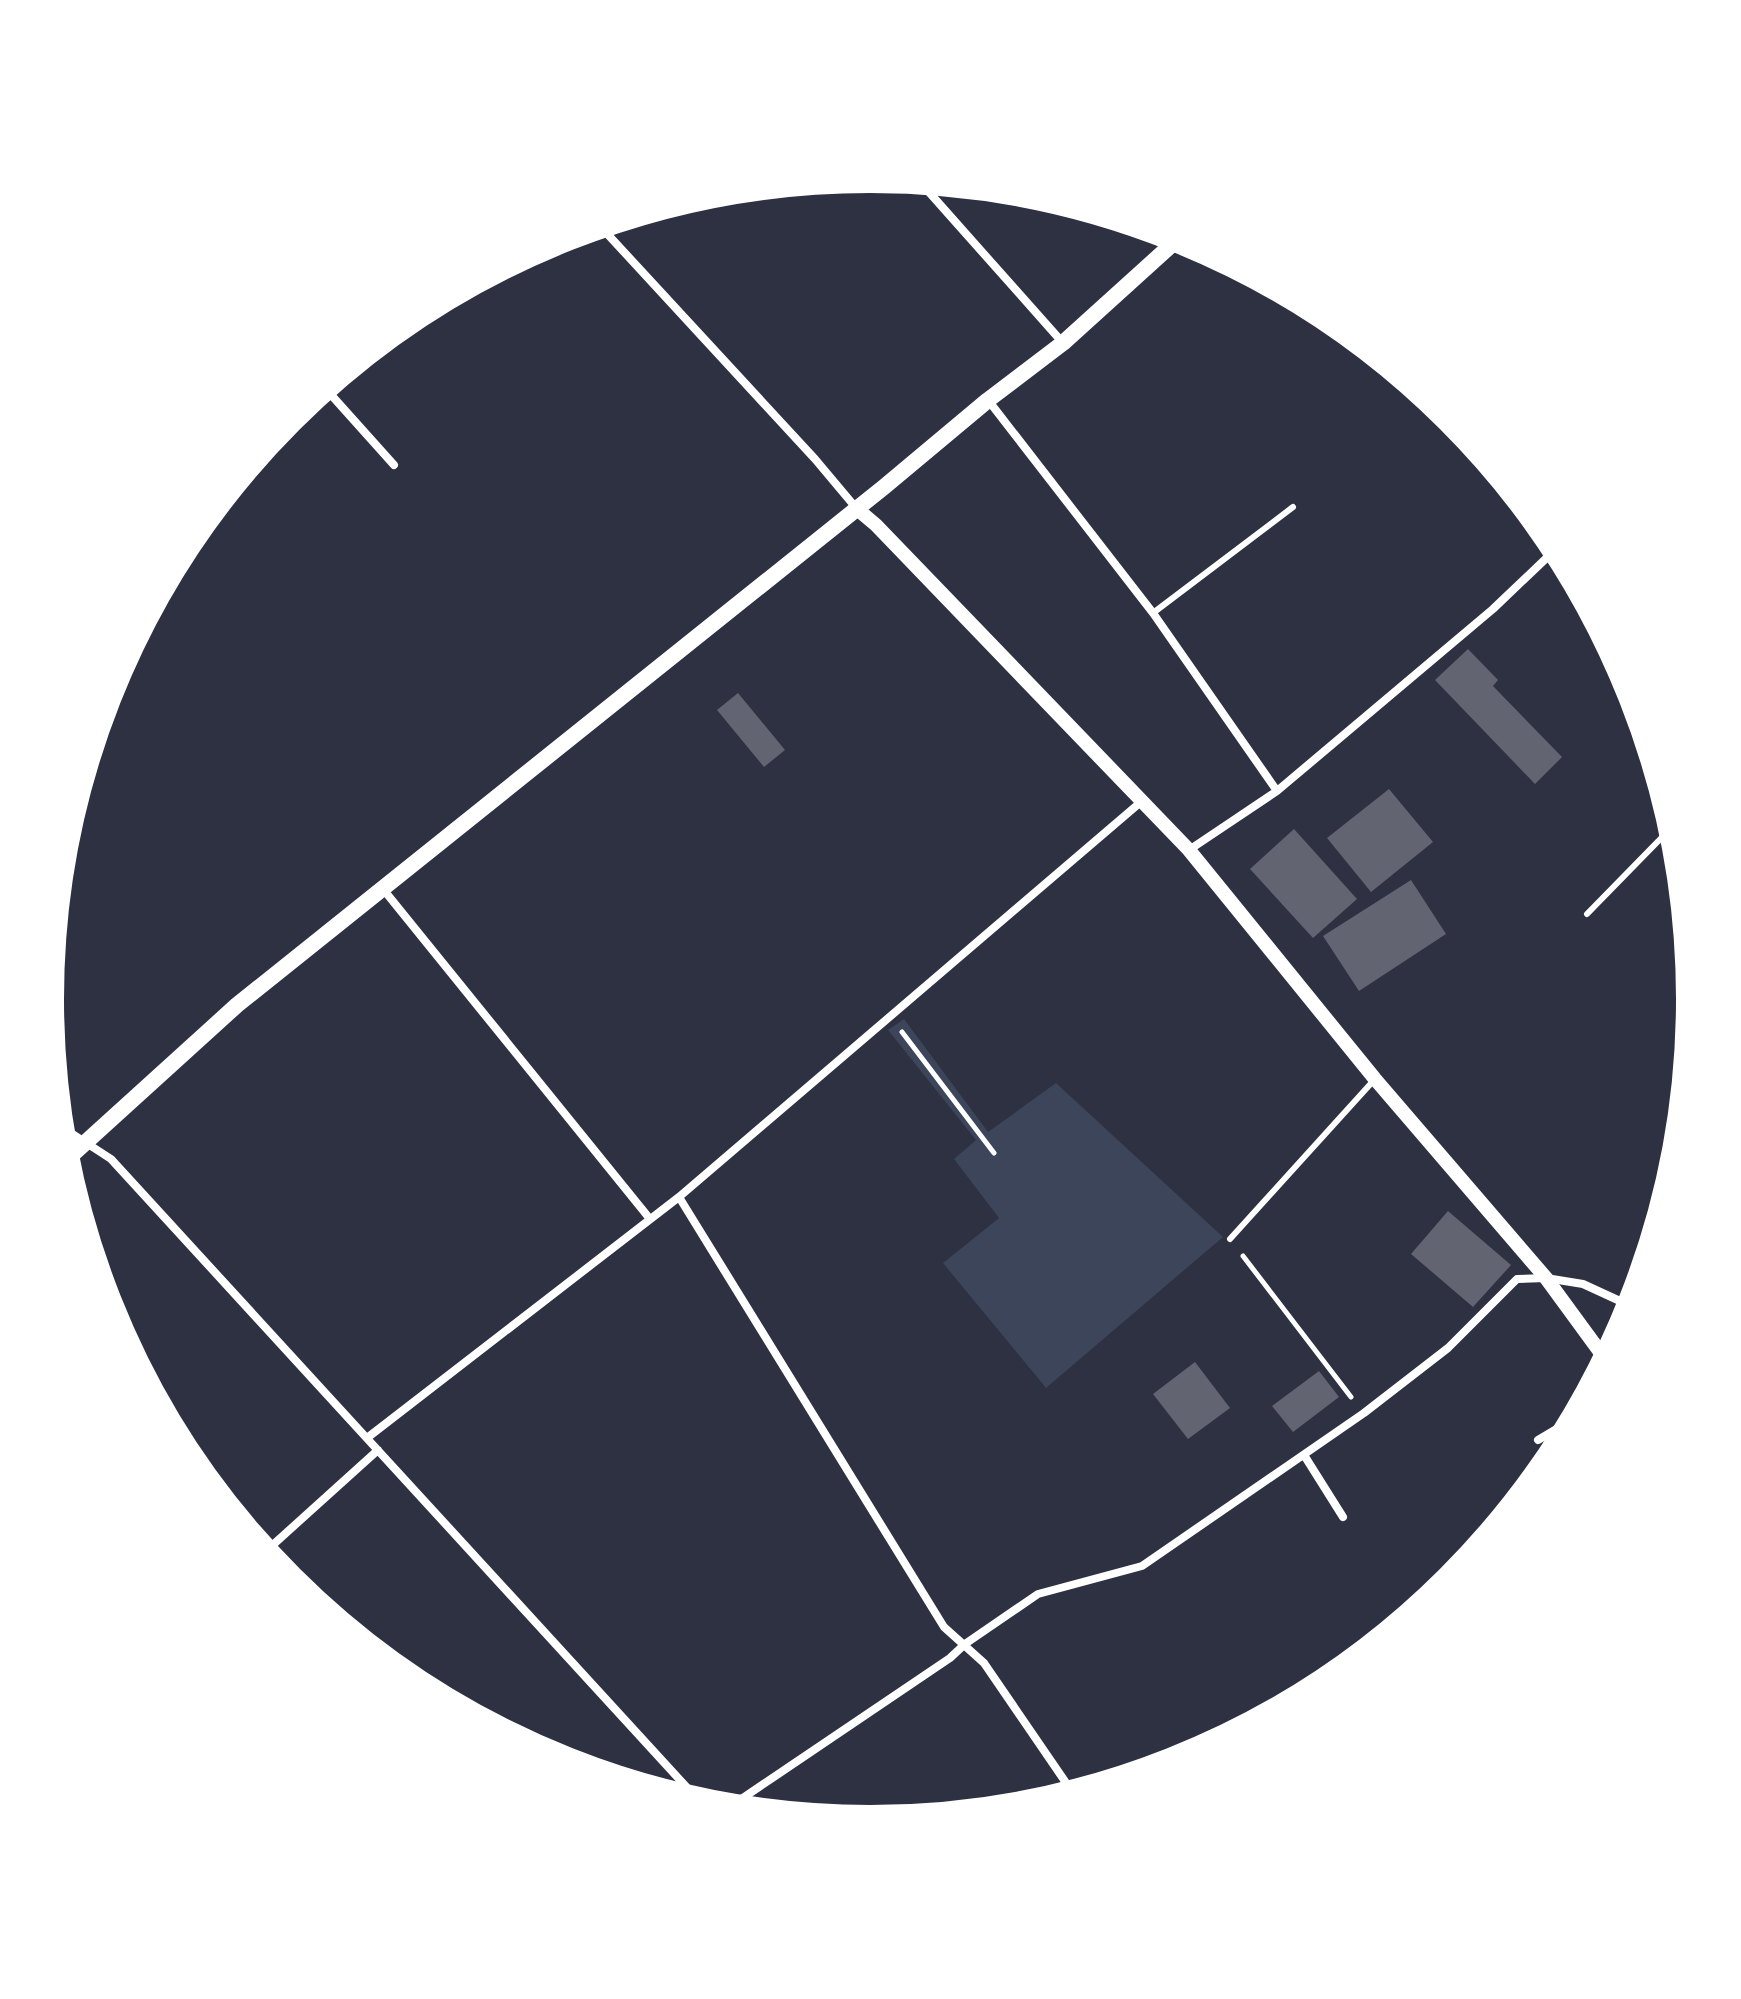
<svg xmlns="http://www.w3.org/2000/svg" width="1741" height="1999" font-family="'Space Grotesk',sans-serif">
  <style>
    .green { fill: #3c4559 }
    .building { fill: #626471 }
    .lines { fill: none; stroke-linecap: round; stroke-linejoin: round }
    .path { stroke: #fff; stroke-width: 5 }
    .service { stroke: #fff; stroke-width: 6 }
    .minor { stroke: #fff; stroke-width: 8 }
    .tertiary { stroke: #fff; stroke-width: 14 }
    .secondary { stroke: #fff; stroke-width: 16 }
    .rim { fill: none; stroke: #fff; stroke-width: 4 }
  </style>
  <rect width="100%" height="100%" fill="#2d3142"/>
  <path class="green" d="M904 1019 988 1132 1056 1083 1223 1237 1046 1388 943 1263 999 1218 954 1159 976 1140 888 1030Z"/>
  <path class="building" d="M1468 649 1498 680 1493 686 1562 757 1535 784 1435 680Z
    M738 693 785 750 764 767 717 710Z
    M1389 789 1433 842 1371 892 1327 838Z
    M1294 829 1357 899 1313 938 1250 869Z
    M1411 880 1446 934 1359 991 1323 936Z
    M1448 1211 1511 1265 1473 1307 1411 1254Z
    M1195 1362 1230 1408 1188 1439 1153 1394Z
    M1319 1371 1339 1397 1293 1432 1272 1406Z"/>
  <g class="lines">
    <path class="path" d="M902 1032 994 1153
      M1243 1256 1351 1397"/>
    <path class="service" d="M1153 613 1293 507
      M1587 914 1673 826
      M1230 1239 1375 1079"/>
    <path class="minor" d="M920 182 1063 343
      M600 226 815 459 857 509
      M325 388 394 465
      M988 400 1153 613 1277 791
      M1189 850 1277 791 1493 609 1557 548
      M383 889 650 1219
      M60 1118 71 1133 111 1159 702 1804
      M679 1197 944 1627 984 1663 1073 1793
      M367 1438 679 1197 1142 801
      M1538 1440 1575 1418
      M1304 1455 1343 1517
      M265 1552 378 1450
      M728 1808 950 1658 965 1644 1038 1594 1142 1566 1364 1413 1448 1348 1517 1279 1546 1278 1583 1284 1633 1307"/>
    <path class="tertiary" d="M857 509 876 525 1189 850 1375 1079 1546 1278 1606 1360"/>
    <path class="secondary" d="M64 1162 237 1005 884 487 988 400 1063 343 1179 238"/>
  </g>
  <path d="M0 0H1741V1999H0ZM62 999a808 808 0 1 1 1616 0a808 808 0 1 1-1616 0Z" fill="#fff" fill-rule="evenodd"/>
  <path class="rim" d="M62 999a808 808 0 1 1 1616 0a808 808 0 1 1-1616 0Z"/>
</svg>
